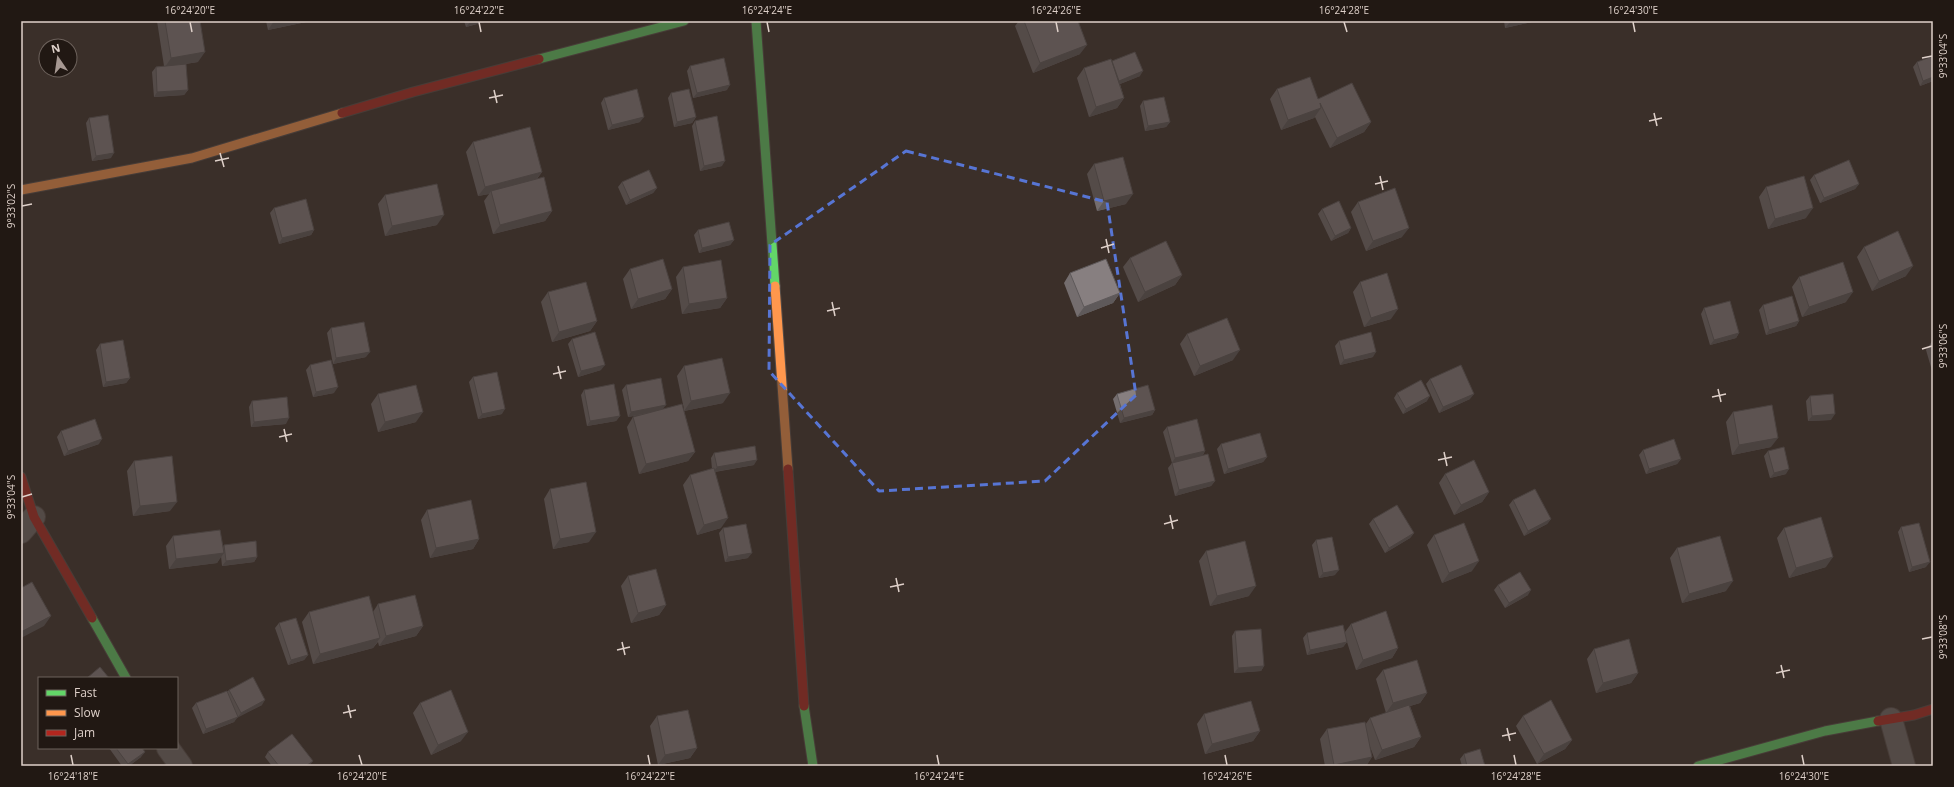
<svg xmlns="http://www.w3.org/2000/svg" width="1954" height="787" font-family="'Open Sans',sans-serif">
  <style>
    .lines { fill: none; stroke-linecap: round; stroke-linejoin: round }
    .street-casing { stroke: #574d48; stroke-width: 24 }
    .fast-casing { stroke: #574d48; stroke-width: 11 }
    .slow-casing { stroke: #574d48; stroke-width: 11 }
    .jam-casing { stroke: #574d48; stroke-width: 11 }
    .street { stroke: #716a69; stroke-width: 22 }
    .fast { stroke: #63d668; stroke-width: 9 }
    .slow { stroke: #ff974d; stroke-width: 9 }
    .jam { stroke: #b3261e; stroke-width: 9 }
    .wall { fill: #746d6e }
    .shaded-wall { fill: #5e595a }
    .building { fill: #877f80; stroke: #5e595a }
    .marked { fill: none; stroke: #5775d4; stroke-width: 3; stroke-dasharray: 8 5; stroke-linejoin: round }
    .ticks { fill: none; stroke: #dfd1ca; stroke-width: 1.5 }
    .neatline { fill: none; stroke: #dfd1ca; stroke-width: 1.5 }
    .ticks-label { font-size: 10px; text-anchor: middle; fill: #dfd1ca }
  </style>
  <rect width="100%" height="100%" fill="#3b2f29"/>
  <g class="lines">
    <defs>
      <path id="street" d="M21 532 34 517
        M1891 719 1904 766
        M168 748 181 766"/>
      <path id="fast" d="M756 21 775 286
        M539 59 684 21
        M92 618 126 678
        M804 706 813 766
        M1698 766 1825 731 1878 721"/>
      <path id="slow" d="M21 190 192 158 342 113
        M775 286 788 469"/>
      <path id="jam" d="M342 113 413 92 539 59
        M788 469 804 706
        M21 477 34 517 92 618
        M1878 721 1914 715 1933 709"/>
    </defs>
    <use href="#street" class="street-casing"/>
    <use href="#fast" class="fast-casing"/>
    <use href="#slow" class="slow-casing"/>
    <use href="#jam" class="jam-casing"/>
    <use href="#street" class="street"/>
    <use href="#fast" class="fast"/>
    <use href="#slow" class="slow"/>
    <use href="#jam" class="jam"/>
  </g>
  <path class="wall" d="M157 21H200L198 62 179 65 188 90 184 95 154 97 152 72 156 67 164 66Z
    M266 21H307L306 22 268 30Z
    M464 21H488L466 27Z
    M1019 21H1078L1080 54 1033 73 1015 26Z
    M1504 21H1536L1505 28Z
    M1112 61 1140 76 1120 84 1124 98 1117 108 1089 117 1077 78 1084 68Z
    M1917 62 1933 81 1920 86 1913 67Z
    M690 66 727 90 693 98 687 71Z
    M1277 89 1318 99 1371 122 1364 132 1330 148 1315 117 1314 118 1281 130 1270 99Z
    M671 93 696 117 692 123 674 127 668 98Z
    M604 98 640 122 608 130 601 103Z
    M1143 101 1170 122 1166 127 1145 131 1140 106Z
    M89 118 111 158 92 161 86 123Z
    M695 121 722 166 700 171 692 126Z
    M473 142 542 172 537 179 552 211 545 221 493 234 484 201 489 194 478 196 466 152Z
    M1094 164 1126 204 1097 211 1087 174Z
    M1814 175 1859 184 1855 189 1820 203 1810 180Z
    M622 182 657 188 653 193 626 205 618 187Z
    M1766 187 1806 218 1768 229 1759 197Z
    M385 195 437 225 385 236 378 204Z
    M1358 202 1402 237 1366 251 1351 212Z
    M274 208 314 230 311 235 279 244 270 213Z
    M1322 209 1351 228 1348 233 1331 241 1318 214Z
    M698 230 734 240 730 245 699 253 694 235Z
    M1864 247 1906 276 1872 291 1857 257Z
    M1130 258 1182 275 1175 285 1138 302 1123 267Z
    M683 267 727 298 720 308 682 314 676 277Z
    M630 269 672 289 665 299 631 309 623 279Z
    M1070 273 1120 293 1113 303 1077 317 1064 283Z
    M1799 277 1846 302 1802 317 1792 287Z
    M1360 282 1391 319 1364 327 1353 292Z
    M548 292 597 321 590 331 552 342 541 302Z
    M1763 305 1799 321 1796 326 1766 335 1759 310Z
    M1704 308 1739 333 1736 338 1710 345 1701 314Z
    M331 328 366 357 333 364 327 333Z
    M1187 334 1233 360 1194 376 1180 344Z
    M572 339 601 370 578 377 568 344Z
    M1933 340V374L1926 350Z
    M1339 341 1373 357 1340 365 1335 346Z
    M100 344 130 378 126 383 103 387 96 350Z
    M310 365 334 393 313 397 306 370Z
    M684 366 723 403 684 411 695 452 688 461 639 474 627 427 633 417 641 415 628 417 622 390 626 385 663 409H684L677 376Z
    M473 377 502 414 478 419 469 382Z
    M1430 379 1470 399 1439 413 1426 384Z
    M584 390 620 416 616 421 587 426 581 395Z
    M1397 393 1427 401 1403 414 1394 398Z
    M378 394 416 422 378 432 371 404Z
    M1117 394 1155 410 1152 415 1120 423 1113 399Z
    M1810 396 1831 420 1808 421 1806 401Z
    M252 401 286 424 251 427 249 407Z
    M1733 412 1771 447 1732 455 1726 422Z
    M1167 427 1205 451 1203 455 1215 481 1211 486 1175 496 1168 468 1172 463 1163 432Z
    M61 431 99 444 64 456 57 437Z
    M1221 444 1267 457 1263 462 1224 474 1217 449Z
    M1643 450 1681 459 1677 464 1646 474 1639 455Z
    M1768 451 1786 474 1770 478 1764 456Z
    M714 453 754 465 715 472 721 528 697 535 683 485 690 475 712 469 711 458Z
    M134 461 170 511 133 516 127 471Z
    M1445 474 1489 492 1482 502 1454 515 1439 483Z
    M550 489 589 542 553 549 544 499Z
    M1513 500 1551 519 1547 524 1524 536 1509 505Z
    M427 510 479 539 473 549 430 558 421 520Z
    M1373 519 1414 533 1410 538 1385 553 1369 524Z
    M1901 527 1926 567 1909 572 1898 532Z
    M723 528 748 558 725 562 719 533Z
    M1784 528 1826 567 1789 578 1777 538Z
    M1434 535 1472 571 1442 583 1427 545Z
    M173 536 223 547 224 545 257 557 254 562 222 566 221 556 217 563 169 569 166 546Z
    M1316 540 1335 575 1319 578 1312 545Z
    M1677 548 1726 591 1682 603 1670 558Z
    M1206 551 1249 596 1210 606 1199 561Z
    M628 576 666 605 659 615 631 623 621 586Z
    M1498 585 1528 595 1505 608 1494 590Z
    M378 604 423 626 416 636 379 646 378 642 373 648 313 664 302 622 309 612H373Z
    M279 623 308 655 304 660 288 665 275 628Z
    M1351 624 1398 648 1392 658 1356 670 1347 642 1343 647 1307 655 1303 638 1307 633 1345 632Z
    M1235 631 1264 666 1261 671 1234 673 1232 636Z
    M1594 649 1638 673 1631 683 1596 693 1587 659Z
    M1383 670 1427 693 1420 703 1410 706 1421 737 1414 747 1375 760 1369 744 1372 757 1366 766H1325L1320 739 1327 729 1365 725 1370 718 1386 713 1376 679Z
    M229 690 262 705 237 717 234 722 203 734 192 708 196 703 228 691Z
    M420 703 461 741 431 755 413 713Z
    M1204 714 1260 731 1253 741 1205 754 1197 724Z
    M657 716 697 748 690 758 658 765 650 726Z
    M1523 716 1572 740 1565 749 1537 764 1516 726Z
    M109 748H142L141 757 129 766H122Z
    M268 752 309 766H272L265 757Z
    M1464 754 1485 766H1462L1460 759Z"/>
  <path class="shaded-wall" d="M274 21H307L306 22 268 30Z
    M471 21H488L466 27Z
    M1511 21H1536L1505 28Z
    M1087 45 1080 54 1033 73 1040 63Z
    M205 52 198 62 165 67 171 58Z
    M1143 71 1140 76 1115 86 1118 81Z
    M1933 77V81L1920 86 1923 81Z
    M730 85 727 90 693 98 697 93Z
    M188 90 184 95 154 97 157 92Z
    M1124 98 1117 108 1089 117 1096 107Z
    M1321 108 1314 118 1281 130 1288 120Z
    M644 117 640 122 608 130 612 125Z
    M696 117 692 123 674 127 677 122Z
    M1170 122 1166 127 1145 131 1148 126Z
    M1371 122 1364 132 1330 148 1337 138Z
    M114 153 111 158 92 161 96 156Z
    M725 161 722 166 700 171 704 166Z
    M542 172 535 181 491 191 489 194 478 196 485 187Z
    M1859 184 1855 189 1820 203 1824 198Z
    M657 188 653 193 626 205 630 200Z
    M1133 194 1126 204 1097 211 1104 201Z
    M1813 208 1806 218 1768 229 1775 219Z
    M552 211 545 221 493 234 500 225Z
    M444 215 437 225 385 236 392 226Z
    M1351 228 1348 233 1331 241 1335 236Z
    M1409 228 1402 237 1366 251 1373 241Z
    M314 230 311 235 279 244 282 238Z
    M734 240 730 245 699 253 702 248Z
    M1913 266 1906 276 1872 291 1879 281Z
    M1182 275 1175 285 1138 302 1145 292Z
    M672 289 665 299 631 309 638 299Z
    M1853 292 1846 302 1802 317 1809 307Z
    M1120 293 1113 303 1077 317 1084 307Z
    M727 298 720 308 682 314 689 304Z
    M1398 309 1391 319 1364 327 1371 318Z
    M597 321 590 331 552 342 559 332Z
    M1799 321 1796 326 1766 335 1769 330Z
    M1739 333 1736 338 1710 345 1714 340Z
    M1240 350 1233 360 1194 376 1200 366Z
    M370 352 366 357 333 364 336 358Z
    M1376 352 1373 357 1340 365 1344 360Z
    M605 365 601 370 578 377 581 371Z
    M130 378 126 383 103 387 106 382Z
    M338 387 334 393 313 397 316 392Z
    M730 393 723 403 684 411 691 401Z
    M1474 394 1470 399 1439 413 1443 407Z
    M1430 396 1427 401 1403 414 1406 409Z
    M666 405 662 410 628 417 631 412Z
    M505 409 502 414 478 419 482 414Z
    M1155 410 1152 415 1120 423 1124 418Z
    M423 412 416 422 378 432 385 422Z
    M1835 414 1831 420 1808 421 1812 416Z
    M620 416 616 421 587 426 590 421Z
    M289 418 286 424 251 427 254 422Z
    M1778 438 1771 447 1732 455 1739 445Z
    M102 439 99 444 64 456 68 451Z
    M1205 451 1202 456 1171 464 1175 458Z
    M695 452 688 461 639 474 646 464Z
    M1267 457 1263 462 1224 474 1228 469Z
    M1681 459 1677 464 1646 474 1649 469Z
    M757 460 754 465 713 472 717 467Z
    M1789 469 1786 474 1770 478 1774 473Z
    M1215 481 1211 486 1175 496 1179 490Z
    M1489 492 1482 502 1454 515 1461 505Z
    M177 502 170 511 133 516 140 506Z
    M728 518 721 528 697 535 704 525Z
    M1551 519 1547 524 1524 536 1528 531Z
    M596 532 589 542 553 549 560 539Z
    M1414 533 1410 538 1385 553 1389 548Z
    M479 539 473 549 430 558 436 548Z
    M224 553 217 563 169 569 176 559Z
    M752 553 748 558 725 562 728 557Z
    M257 557 254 562 222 566 226 561Z
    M1833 557 1826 567 1789 578 1796 568Z
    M1479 561 1472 571 1442 583 1449 573Z
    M1930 562 1926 567 1909 572 1912 567Z
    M1339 570 1335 575 1319 578 1323 573Z
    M1733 581 1726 591 1682 603 1689 594Z
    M1256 586 1249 596 1210 606 1217 596Z
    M1531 590 1528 595 1505 608 1509 603Z
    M666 605 659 615 631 623 638 613Z
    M51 616 44 626 21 638V632Z
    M423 626 416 636 379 646 386 636Z
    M380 638 373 648 313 664 320 654Z
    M1347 642 1343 647 1307 655 1310 650Z
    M1398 648 1392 658 1356 670 1363 660Z
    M308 655 304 660 288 665 291 660Z
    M1264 666 1261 671 1234 673 1238 668Z
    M1638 673 1631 683 1596 693 1603 683Z
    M1427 693 1420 703 1386 713 1393 703Z
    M265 700 262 705 237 718 241 713Z
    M238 717 234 722 203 734 206 729Z
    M1260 731 1253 741 1205 754 1212 744Z
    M468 732 461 741 431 755 438 745Z
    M1421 737 1414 747 1375 760 1382 750Z
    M1572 740 1565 749 1537 764 1544 754Z
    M697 748 690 758 658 765 665 755Z
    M145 752 141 757 129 766H126L128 764Z
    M1372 757 1366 766H1333L1334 765Z
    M313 761 309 766H306Z"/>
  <path class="building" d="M165 21H200L205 52 171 58Z
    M1024 21H1078L1087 45 1040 63Z
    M1135 52 1143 71 1119 81 1112 61Z
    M1933 56V77L1923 81 1917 62Z
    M724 58 730 85 697 93 690 66Z
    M1111 59 1124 98 1096 107 1084 68Z
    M186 64 188 90 157 92 156 67Z
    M1310 77 1318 99 1352 83 1371 122 1337 138 1320 103 1321 108 1288 120 1277 89Z
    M637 89 644 117 612 125 604 98Z
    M689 89 696 117 677 122 671 93Z
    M1164 97 1170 122 1148 126 1143 101Z
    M108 115 114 153 96 156 89 118Z
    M717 116 725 161 704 166 695 121Z
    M530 127 542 172 485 187 473 142Z
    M1123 157 1133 194 1104 201 1094 164Z
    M1849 160 1859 184 1824 198 1814 175Z
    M649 170 657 188 630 200 622 182Z
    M1804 176 1813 208 1775 219 1766 187Z
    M544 177 552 211 500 225 491 191Z
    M437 184 444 215 392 226 385 195Z
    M1395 188 1409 228 1373 241 1358 202Z
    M306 199 314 230 282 238 274 208Z
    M1339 201 1351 228 1335 236 1322 209Z
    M729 222 734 240 702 248 698 230Z
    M1898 231 1913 266 1879 281 1864 247Z
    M1166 241 1182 275 1145 292 1130 258Z
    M663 259 672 289 638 299 630 269Z
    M1106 259 1120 293 1084 307 1070 273Z
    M721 260 727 298 689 304 683 267Z
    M1843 262 1853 292 1809 307 1799 277Z
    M1387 273 1398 309 1371 318 1360 282Z
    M586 282 597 321 559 332 548 292Z
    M1792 296 1799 321 1769 330 1763 305Z
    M1730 301 1739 333 1714 340 1704 308Z
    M1227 318 1240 350 1200 366 1187 334Z
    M364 322 370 352 336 358 331 328Z
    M595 332 605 365 581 371 572 339Z
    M1371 332 1376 352 1344 360 1339 341Z
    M123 340 130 378 106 382 100 344Z
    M722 358 730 393 691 401 684 366Z
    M331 360 338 387 316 392 310 365Z
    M1461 365 1474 394 1443 407 1430 379Z
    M497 372 505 409 482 414 473 377Z
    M661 378 666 405 631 412 626 385Z
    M1421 380 1430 396 1406 409 1397 393Z
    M614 384 620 416 590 421 584 390Z
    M416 385 423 412 385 422 378 394Z
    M1148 385 1155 410 1124 418 1117 394Z
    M1833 394 1835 414 1812 416 1810 396Z
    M287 397 289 418 254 422 252 401Z
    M682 404 695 452 646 464 633 417Z
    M1772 405 1778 438 1739 445 1733 412Z
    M95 419 102 439 68 451 61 431Z
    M1197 419 1205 451 1175 458 1167 427Z
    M1260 433 1267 457 1228 469 1221 444Z
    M1674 439 1681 459 1649 469 1643 450Z
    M755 446 757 460 717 467 714 453Z
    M1784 447 1789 469 1774 473 1768 451Z
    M1208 454 1215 481 1179 490 1172 463Z
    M172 456 177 502 140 506 134 461Z
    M1474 460 1489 492 1461 505 1445 474Z
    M714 468 728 518 704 525 690 475Z
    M586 482 596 532 560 539 550 489Z
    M1535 489 1551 519 1528 531 1513 500Z
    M471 500 479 539 436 548 427 510Z
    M1397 505 1414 533 1389 548 1373 519Z
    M1821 517 1833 557 1796 568 1784 528Z
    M1464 523 1479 561 1449 573 1434 535Z
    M1919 523 1930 562 1912 567 1901 527Z
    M746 524 752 553 728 557 723 528Z
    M220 530 224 553 176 559 173 536Z
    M1720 536 1733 581 1689 594 1677 548Z
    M1332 537 1339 570 1323 573 1316 540Z
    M256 541 257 557 226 561 224 545Z
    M1245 541 1256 586 1217 596 1206 551Z
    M656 569 666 605 638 613 628 576Z
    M1520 572 1531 590 1509 603 1498 585Z
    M32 582 51 616 21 632V588Z
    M415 595 423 626 386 636 378 604Z
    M369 596 380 638 320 654 309 612Z
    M1386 611 1398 648 1363 660 1351 624Z
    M296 618 308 655 291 660 279 623Z
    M1343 625 1347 642 1310 650 1307 633Z
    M1261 629 1264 666 1238 668 1235 631Z
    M1629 639 1638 673 1603 683 1594 649Z
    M1417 660 1427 693 1393 703 1383 670Z
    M100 667 109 678H87Z
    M253 677 265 700 241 713 229 690Z
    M451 690 468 732 438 745 420 703Z
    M227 691 238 717 206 729 196 703Z
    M1551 700 1572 740 1544 754 1523 716Z
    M1251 701 1260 731 1212 744 1204 714Z
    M1409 705 1421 737 1382 750 1370 718Z
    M688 710 697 748 665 755 657 716Z
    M1365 722 1372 757 1334 765 1327 729Z
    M292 734 313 761 306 766H279L268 752Z
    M116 748H142L145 752 128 764Z
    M1480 749 1485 766H1467L1464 754Z"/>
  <path d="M0 0H1954V787H0ZM906 151 1107 202 1136 395 1045 481 879 491 769 371 770 245Z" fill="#3b2f29" fill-opacity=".55" fill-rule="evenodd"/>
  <path class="marked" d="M906 151 1107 202 1136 395 1045 481 879 491 769 371 770 245Z"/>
  <path class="ticks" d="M190 22 192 32M479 22 481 32M767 22 769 32M1056 22 1058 32M1344 22 1347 32M1633 22 1635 32M1922 58 1932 56M494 90 497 103M489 98 503 95M1654 113 1657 126M1649 121 1662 118M220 153 224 167M215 161 229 158M1380 176 1383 190M1375 184 1388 181M22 206 32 204M1106 239 1109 253M1101 248 1114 244M832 302 835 316M827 311 840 308M1922 349 1932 346M558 366 561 379M553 374 566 371M1718 389 1721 402M1712 397 1726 394M284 429 287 442M279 437 292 434M1444 452 1447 466M1438 460 1452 457M22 497 32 494M1170 515 1173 529M1164 524 1178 520M896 578 899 592M890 587 904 584M1922 639 1932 637M622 642 625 655M617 650 630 647M1781 665 1784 678M1776 673 1790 670M348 705 351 718M343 713 356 710M1507 728 1510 741M1502 736 1516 733M71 755 73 765M359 755 362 765M648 755 650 765M937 755 939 765M1225 755 1227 765M1514 755 1516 765M1802 755 1804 765"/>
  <rect width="1954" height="787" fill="none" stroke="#211813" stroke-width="44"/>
  <rect x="38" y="677" width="140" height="72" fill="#211813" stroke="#6d625c"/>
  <rect x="46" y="690" width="20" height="6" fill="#63d668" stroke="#6d625c"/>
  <text x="74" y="697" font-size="12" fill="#dfd1ca">Fast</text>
  <rect x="46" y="710" width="20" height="6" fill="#ff974d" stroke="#6d625c"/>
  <text x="74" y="717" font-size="12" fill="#dfd1ca">Slow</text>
  <rect x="46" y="730" width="20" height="6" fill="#b3261e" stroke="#6d625c"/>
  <text x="74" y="737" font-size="12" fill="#dfd1ca">Jam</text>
  <g transform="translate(58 58) rotate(347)"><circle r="19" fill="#211813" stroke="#6d625c"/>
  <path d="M0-3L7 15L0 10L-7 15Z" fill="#a69892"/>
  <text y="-6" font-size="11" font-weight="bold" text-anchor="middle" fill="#dfd1ca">N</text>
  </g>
  <rect x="22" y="22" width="1910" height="743" class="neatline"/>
  <g class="ticks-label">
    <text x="190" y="14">16°24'20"E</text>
    <text x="479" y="14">16°24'22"E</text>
    <text x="767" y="14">16°24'24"E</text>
    <text x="1056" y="14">16°24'26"E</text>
    <text x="1344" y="14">16°24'28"E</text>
    <text x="1633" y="14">16°24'30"E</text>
    <text transform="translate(1943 56) rotate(-90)" y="4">9°33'04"S</text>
    <text transform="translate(11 206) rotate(-90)" y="4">9°33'02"S</text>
    <text transform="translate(1943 346) rotate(-90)" y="4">9°33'06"S</text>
    <text transform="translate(11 497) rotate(-90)" y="4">9°33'04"S</text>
    <text transform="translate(1943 637) rotate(-90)" y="4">9°33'08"S</text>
    <text x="73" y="780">16°24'18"E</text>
    <text x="362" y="780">16°24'20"E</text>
    <text x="650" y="780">16°24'22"E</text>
    <text x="939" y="780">16°24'24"E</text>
    <text x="1227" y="780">16°24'26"E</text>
    <text x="1516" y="780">16°24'28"E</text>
    <text x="1804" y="780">16°24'30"E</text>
  </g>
</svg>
